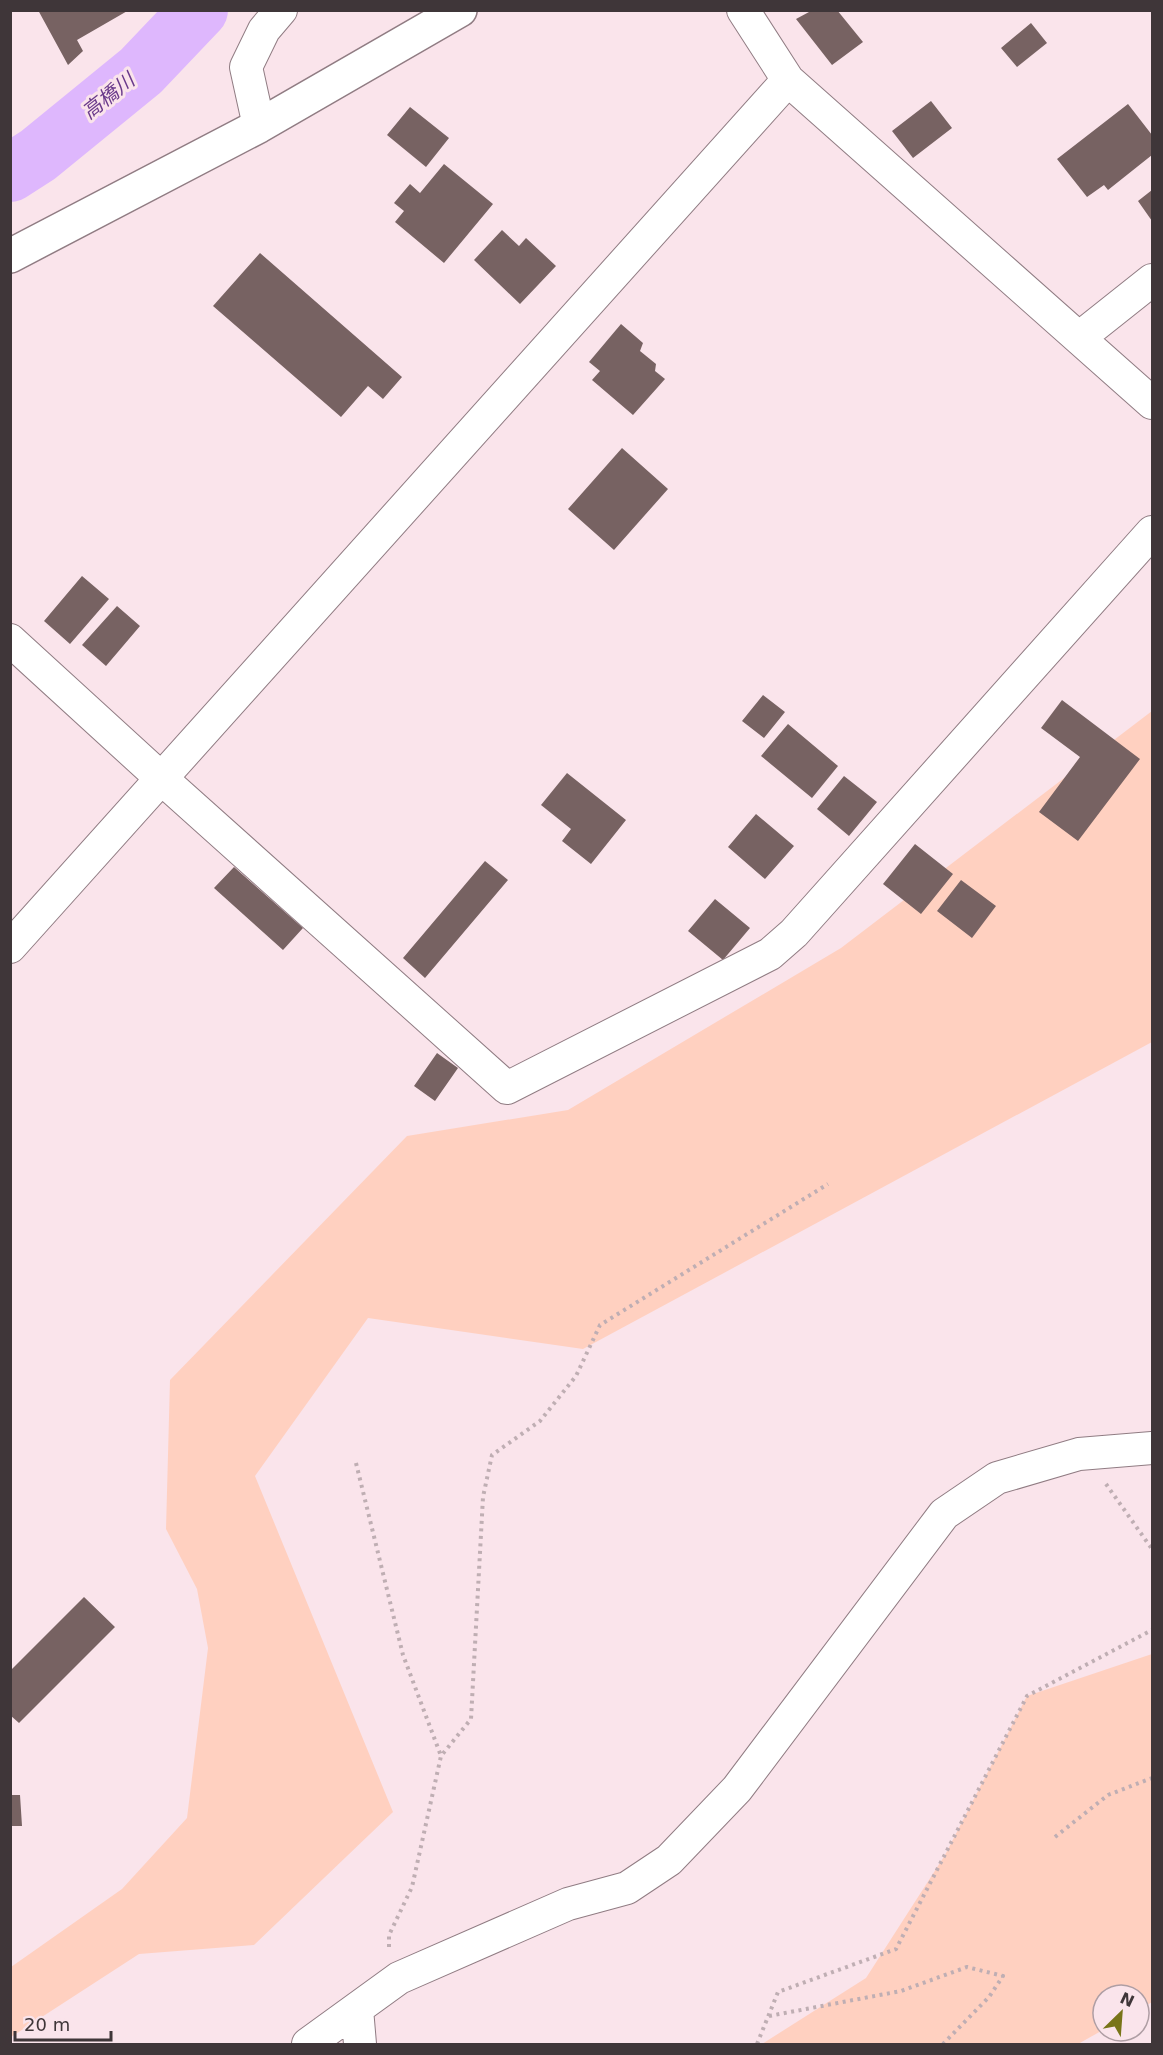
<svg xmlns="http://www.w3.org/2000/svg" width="1163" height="2055" font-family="'DejaVu Sans','Noto Sans JP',sans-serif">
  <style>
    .green { fill: #ffd0c0 }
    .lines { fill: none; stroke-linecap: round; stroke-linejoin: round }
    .river { stroke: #deb7fd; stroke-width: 58 }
    .building { fill: #776262 }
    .street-casing { stroke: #907c83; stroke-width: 34 }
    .secondary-casing { stroke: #907c83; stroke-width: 36 }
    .path { stroke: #bfaeb3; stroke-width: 4; stroke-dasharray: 3 4.5; stroke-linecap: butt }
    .street { stroke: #fff; stroke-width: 32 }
    .secondary { stroke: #fff; stroke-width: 33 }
    .labels { text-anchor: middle; stroke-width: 6; stroke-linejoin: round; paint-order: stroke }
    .water-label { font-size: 20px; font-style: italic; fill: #6a3a8b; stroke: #fae4eb }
  </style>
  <rect width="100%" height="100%" fill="#fae4eb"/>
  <path class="green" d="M1152 711V1042L583 1349 368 1318 255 1476 393 1812 254 1945 139 1954 11 2037V1967L122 1889 187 1818 208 1648 197 1589 166 1529 170 1380 407 1136 568 1110 841 948Z
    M1152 1654V2002L1139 2010V1995H1103V2030L1078 2044H762L866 1978 945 1855 1027 1696Z"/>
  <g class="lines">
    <path class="river" d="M10 173 38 155 141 71 199 10"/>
  </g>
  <path class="building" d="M38 10H129L77 40 83 51 68 65Z
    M808 10H837L863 42 832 65 796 19 809 12Z
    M1031 23 1047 43 1017 67 1001 48Z
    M931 101 952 128 913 158 892 131Z
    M1128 104 1152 135V155L1108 190 1104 185 1087 197 1057 159Z
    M410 107 449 138 426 167 387 135Z
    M444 164 493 204 444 263 395 222 404 211 394 203 410 184 420 193Z
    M1152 190V221L1138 201Z
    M502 230 519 246 526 238 556 266 520 304 474 260Z
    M260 253 402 377 383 399 368 386 341 417 213 306Z
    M621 324 643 343 640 351 656 364 655 371 665 379 633 415 592 380 600 371 589 362Z
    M622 448 668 489 614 550 568 509Z
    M82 576 109 599 70 644 44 621Z
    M117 606 140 626 106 666 82 645Z
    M763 695 785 712 764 738 742 721Z
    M1062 700 1140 759 1078 841 1039 812 1080 757 1041 728Z
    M788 724 838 766 812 798 761 756Z
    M567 773 626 820 591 864 562 841 571 829 541 805Z
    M844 776 877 802 849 836 817 809Z
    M756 814 794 846 765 879 728 847Z
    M915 844 953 874 921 914 883 884Z
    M485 861 508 880 425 978 403 958Z
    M234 867 303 928 283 950 214 888Z
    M961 880 996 906 972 938 937 911Z
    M715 899 750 928 723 960 688 931Z
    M437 1053 458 1068 435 1101 414 1086Z
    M84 1597 115 1627 19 1723 10 1715V1671Z
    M10 1795H20L22 1826H10Z"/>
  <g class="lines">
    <defs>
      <path id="street" d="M743 10 788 80 1152 403
        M259 126 246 67 264 30 281 10
        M1079 338 1152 280
        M10 640 162 779 507 1088 770 954 794 933 1152 532
        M10 947 788 80
        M357 2009 360 2044
        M308 2044 399 1978 568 1904 627 1888 669 1860 737 1789 944 1514 997 1478 1079 1454 1152 1448"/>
      <path id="secondary" d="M10 256 259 126 460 10"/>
    </defs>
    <use href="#street" class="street-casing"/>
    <use href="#secondary" class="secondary-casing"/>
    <path class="path" d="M356 1463 403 1655 441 1756
      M1106 1484 1152 1549
      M1055 1837 1108 1795 1152 1778
      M389 1947V1935L412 1887 441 1756 471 1719 483 1497 492 1455 540 1421 576 1376 600 1325 828 1184
      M769 2016 901 1991 967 1967 1003 1976 989 1997 943 2044
      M757 2044 778 1992 896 1949 1027 1696 1152 1630"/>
    <use href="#street" class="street"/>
    <use href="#secondary" class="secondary"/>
  </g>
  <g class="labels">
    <g class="water-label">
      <text transform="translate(108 96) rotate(-38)" y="7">高橋川</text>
    </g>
  </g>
  <rect width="1163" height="2055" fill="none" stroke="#3f3639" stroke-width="24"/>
  <g transform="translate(1121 2013) rotate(25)"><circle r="28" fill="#fae4eb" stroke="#af9ea4" stroke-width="1.5"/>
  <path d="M0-4.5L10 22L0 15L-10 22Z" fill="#787418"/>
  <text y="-9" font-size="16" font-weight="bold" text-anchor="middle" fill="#3f3639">N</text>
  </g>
  <path d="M15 2031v9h96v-9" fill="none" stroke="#3f3639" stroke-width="3"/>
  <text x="24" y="2031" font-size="18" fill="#3f3639" stroke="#fae4eb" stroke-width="4.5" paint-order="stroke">20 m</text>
</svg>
